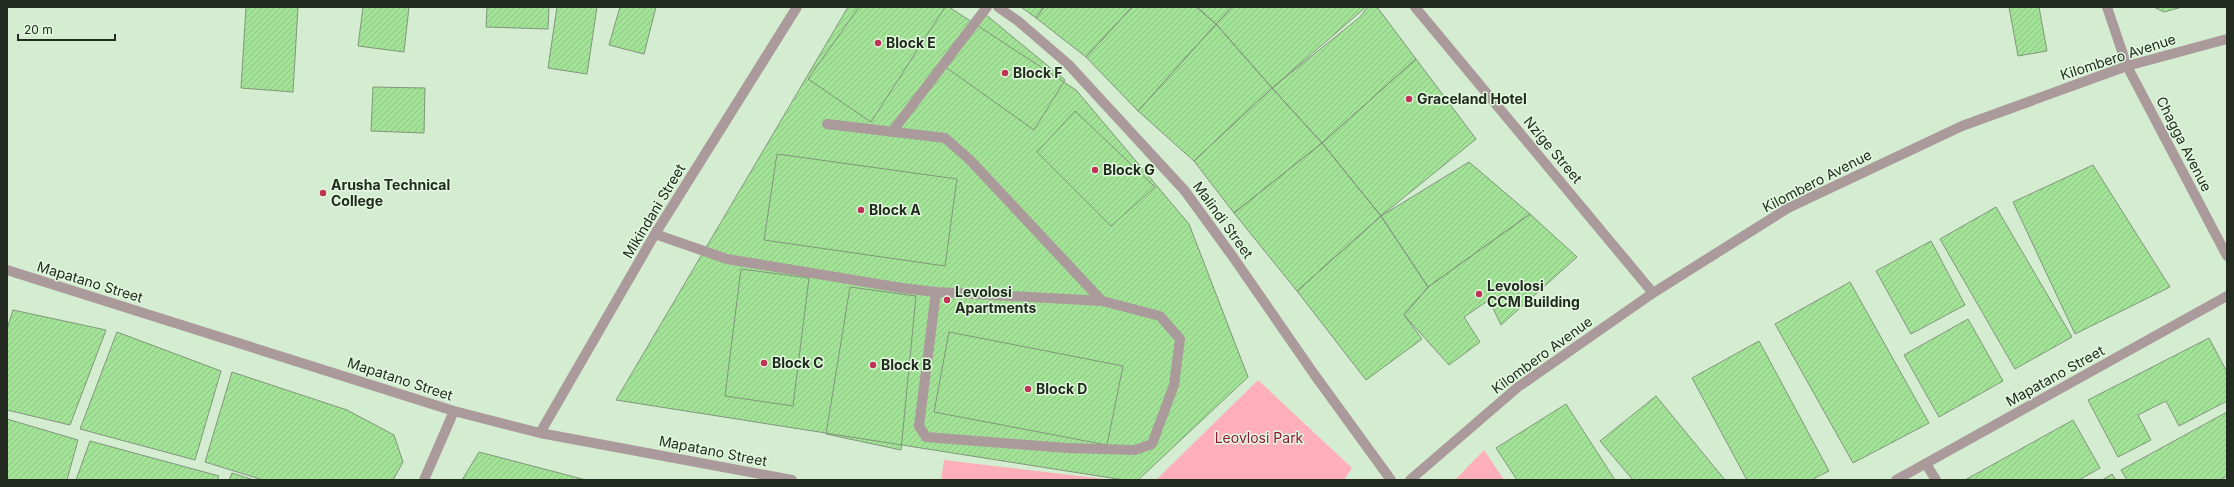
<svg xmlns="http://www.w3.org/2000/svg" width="2234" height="487" font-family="Inter,sans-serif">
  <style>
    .green { fill: #feafb9 }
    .building { fill: url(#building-hatch); stroke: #81967c }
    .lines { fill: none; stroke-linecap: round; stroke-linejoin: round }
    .minor { stroke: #ab9a9c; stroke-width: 10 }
    .poi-dot { fill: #c03156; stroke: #e1f9dd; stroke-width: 1.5 }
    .labels { text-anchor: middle; stroke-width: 3; stroke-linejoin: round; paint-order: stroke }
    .poi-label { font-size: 14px; font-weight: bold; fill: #232b21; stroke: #e1f9dd; text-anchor: start }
    .street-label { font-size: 14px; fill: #232b21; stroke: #e1f9dd }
    .park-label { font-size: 14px; fill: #8f183b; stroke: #e1f9dd }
  </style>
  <defs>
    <pattern id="building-hatch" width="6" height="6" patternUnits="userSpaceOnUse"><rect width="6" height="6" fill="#a3e397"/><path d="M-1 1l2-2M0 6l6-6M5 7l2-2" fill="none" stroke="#8cc382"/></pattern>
  </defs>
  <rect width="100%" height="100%" fill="#d4ecd0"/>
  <path class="green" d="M1258 380 1352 468 1344 480H1156Z
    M1484 450 1504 480H1455Z
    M944 460 1113 480H941Z"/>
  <path class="building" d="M246 7H298L293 92 241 88Z
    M363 7H409L404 52 358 46Z
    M487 7H549L548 29 486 27Z
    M557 7H597L587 74 548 68Z
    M620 7H656L644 54 609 45Z
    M848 7H949L1076 90 1189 224 1248 377 1138 480H1124L616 400Z
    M859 7H945L871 122 808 79Z
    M1021 7H1044L1036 18Z
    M1044 7H1132L1086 57 1036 18Z
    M1132 7H1196L1216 24 1138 111 1086 57Z
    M1197 7H1232L1216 24Z
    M1232 7H1366L1272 88 1216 24Z
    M1368 7H1377L1416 59 1322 143 1272 88 1360 17Z
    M2009 7H2039L2047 51 2018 56Z
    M2154 7H2182L2164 12Z
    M985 14 1065 80 1034 130 944 66Z
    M1216 24 1272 88 1194 161 1138 111Z
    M1416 59 1476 139 1381 216 1322 143Z
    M373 87 425 88 424 133 371 131Z
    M1272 88 1322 143 1234 213 1194 161Z
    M1075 111 1155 187 1111 226 1037 152Z
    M1322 143 1381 216 1297 291 1234 213Z
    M777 154 957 179 945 266 764 240Z
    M1469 162 1530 214 1428 287 1381 216Z
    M2093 165 2170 287 2075 334 2013 202Z
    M1996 207 2072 337 2015 369 1940 239Z
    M1530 214 1577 257 1501 325 1489 300 1464 317 1480 342 1449 365 1404 315 1428 287Z
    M1381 216 1428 287 1404 315 1422 339 1366 380 1297 291Z
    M1931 241 1965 305 1911 334 1876 271Z
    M741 269 809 278 793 406 725 396Z
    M1850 282 1929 423 1853 463 1775 324Z
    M850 287 916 296 901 450 826 434Z
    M13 310 106 330 70 425 7 410V329Z
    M1968 319 2003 381 1939 417 1904 355Z
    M117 332 221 371 195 460 80 429Z
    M949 332 1123 366 1107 445 934 412Z
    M2209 338 2227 372V401L2179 426 2166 401 2138 415 2151 440 2118 457 2088 400Z
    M1759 341 1829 471 1811 480H1747L1692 378Z
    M232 372 347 410 394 435 403 462 393 480H263L205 462Z
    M1656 396 1725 480H1633L1600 441Z
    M1566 404 1615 480H1517L1496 448Z
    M2227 412V476L2219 480H2127L2121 470Z
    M7 419 78 440 67 480H7Z
    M2073 420 2100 468 2079 480H1965Z
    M90 441 219 476 217 480H76Z
    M479 452 586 480H462Z
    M232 473 254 480H229Z
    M2112 474 2116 480H2102Z"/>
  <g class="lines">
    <path class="minor" d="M998 7 1018 21 1068 64 1185 191 1233 257 1314 374 1391 480
      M1415 7 1653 293
      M2107 7 2127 66 2227 256
      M827 124 945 138 970 160 1102 301
      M892 132 987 7
      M655 234 727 259 902 288 936 292 1102 301 1160 316 1180 339 1174 385 1152 444 1135 450 1067 448 926 437 919 426 936 292
      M7 270 454 411 540 433 792 480
      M540 433 655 234 797 7
      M1926 464 1936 480
      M424 480 454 411
      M1410 480 1518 387 1653 293 1788 208 1962 126 2127 66 2227 39
      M1896 480 2227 296"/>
  </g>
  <g class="poi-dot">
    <circle cx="878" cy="43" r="4"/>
    <circle cx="1005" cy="73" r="4"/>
    <circle cx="1409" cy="99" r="4"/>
    <circle cx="1095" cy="170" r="4"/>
    <circle cx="323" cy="193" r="4"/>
    <circle cx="861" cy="210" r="4"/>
    <circle cx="1479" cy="294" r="4"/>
    <circle cx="947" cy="300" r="4"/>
    <circle cx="764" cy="363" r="4"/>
    <circle cx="873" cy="365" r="4"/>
    <circle cx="1028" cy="389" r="4"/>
  </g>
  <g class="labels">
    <g class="poi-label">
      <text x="886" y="48">Block E</text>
      <text x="1013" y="78">Block F</text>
      <text x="1417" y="104">Graceland Hotel</text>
      <text x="1103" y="175">Block G</text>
      <text x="331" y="190">Arusha Technical<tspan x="331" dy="16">College</tspan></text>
      <text x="869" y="215">Block A</text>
      <text x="1487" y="291">Levolosi<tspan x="1487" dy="16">CCM Building</tspan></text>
      <text x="955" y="297">Levolosi<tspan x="955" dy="16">Apartments</tspan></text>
      <text x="772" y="368">Block C</text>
      <text x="881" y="370">Block B</text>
      <text x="1036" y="394">Block D</text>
    </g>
    <g class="street-label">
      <text transform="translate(2118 57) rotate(-18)" y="5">Kilombero Avenue</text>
      <text transform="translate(2184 144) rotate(63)" y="5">Chagga Avenue</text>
      <text transform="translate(1553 150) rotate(50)" y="5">Nzige Street</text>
      <text transform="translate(1817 181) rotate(-27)" y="5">Kilombero Avenue</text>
      <text transform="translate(654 211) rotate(-59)" y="5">Mikindani Street</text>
      <text transform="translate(1223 220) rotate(54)" y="5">Malindi Street</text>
      <text transform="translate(90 282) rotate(17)" y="5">Mapatano Street</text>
      <text transform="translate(1542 355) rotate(-36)" y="5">Kilombero Avenue</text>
      <text transform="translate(2055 376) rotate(-29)" y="5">Mapatano Street</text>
      <text transform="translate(400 379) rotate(18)" y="5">Mapatano Street</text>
      <text transform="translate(713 451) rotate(11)" y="5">Mapatano Street</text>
    </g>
    <g class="park-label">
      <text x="1259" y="443">Leovlosi Park</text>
    </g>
  </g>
  <rect width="2234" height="487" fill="none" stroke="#232b21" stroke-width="16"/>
  <path d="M18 34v6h97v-6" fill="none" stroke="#232b21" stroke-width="2"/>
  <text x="24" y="34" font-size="12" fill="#232b21" stroke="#e1f9dd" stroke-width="3" paint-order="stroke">20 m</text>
</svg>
